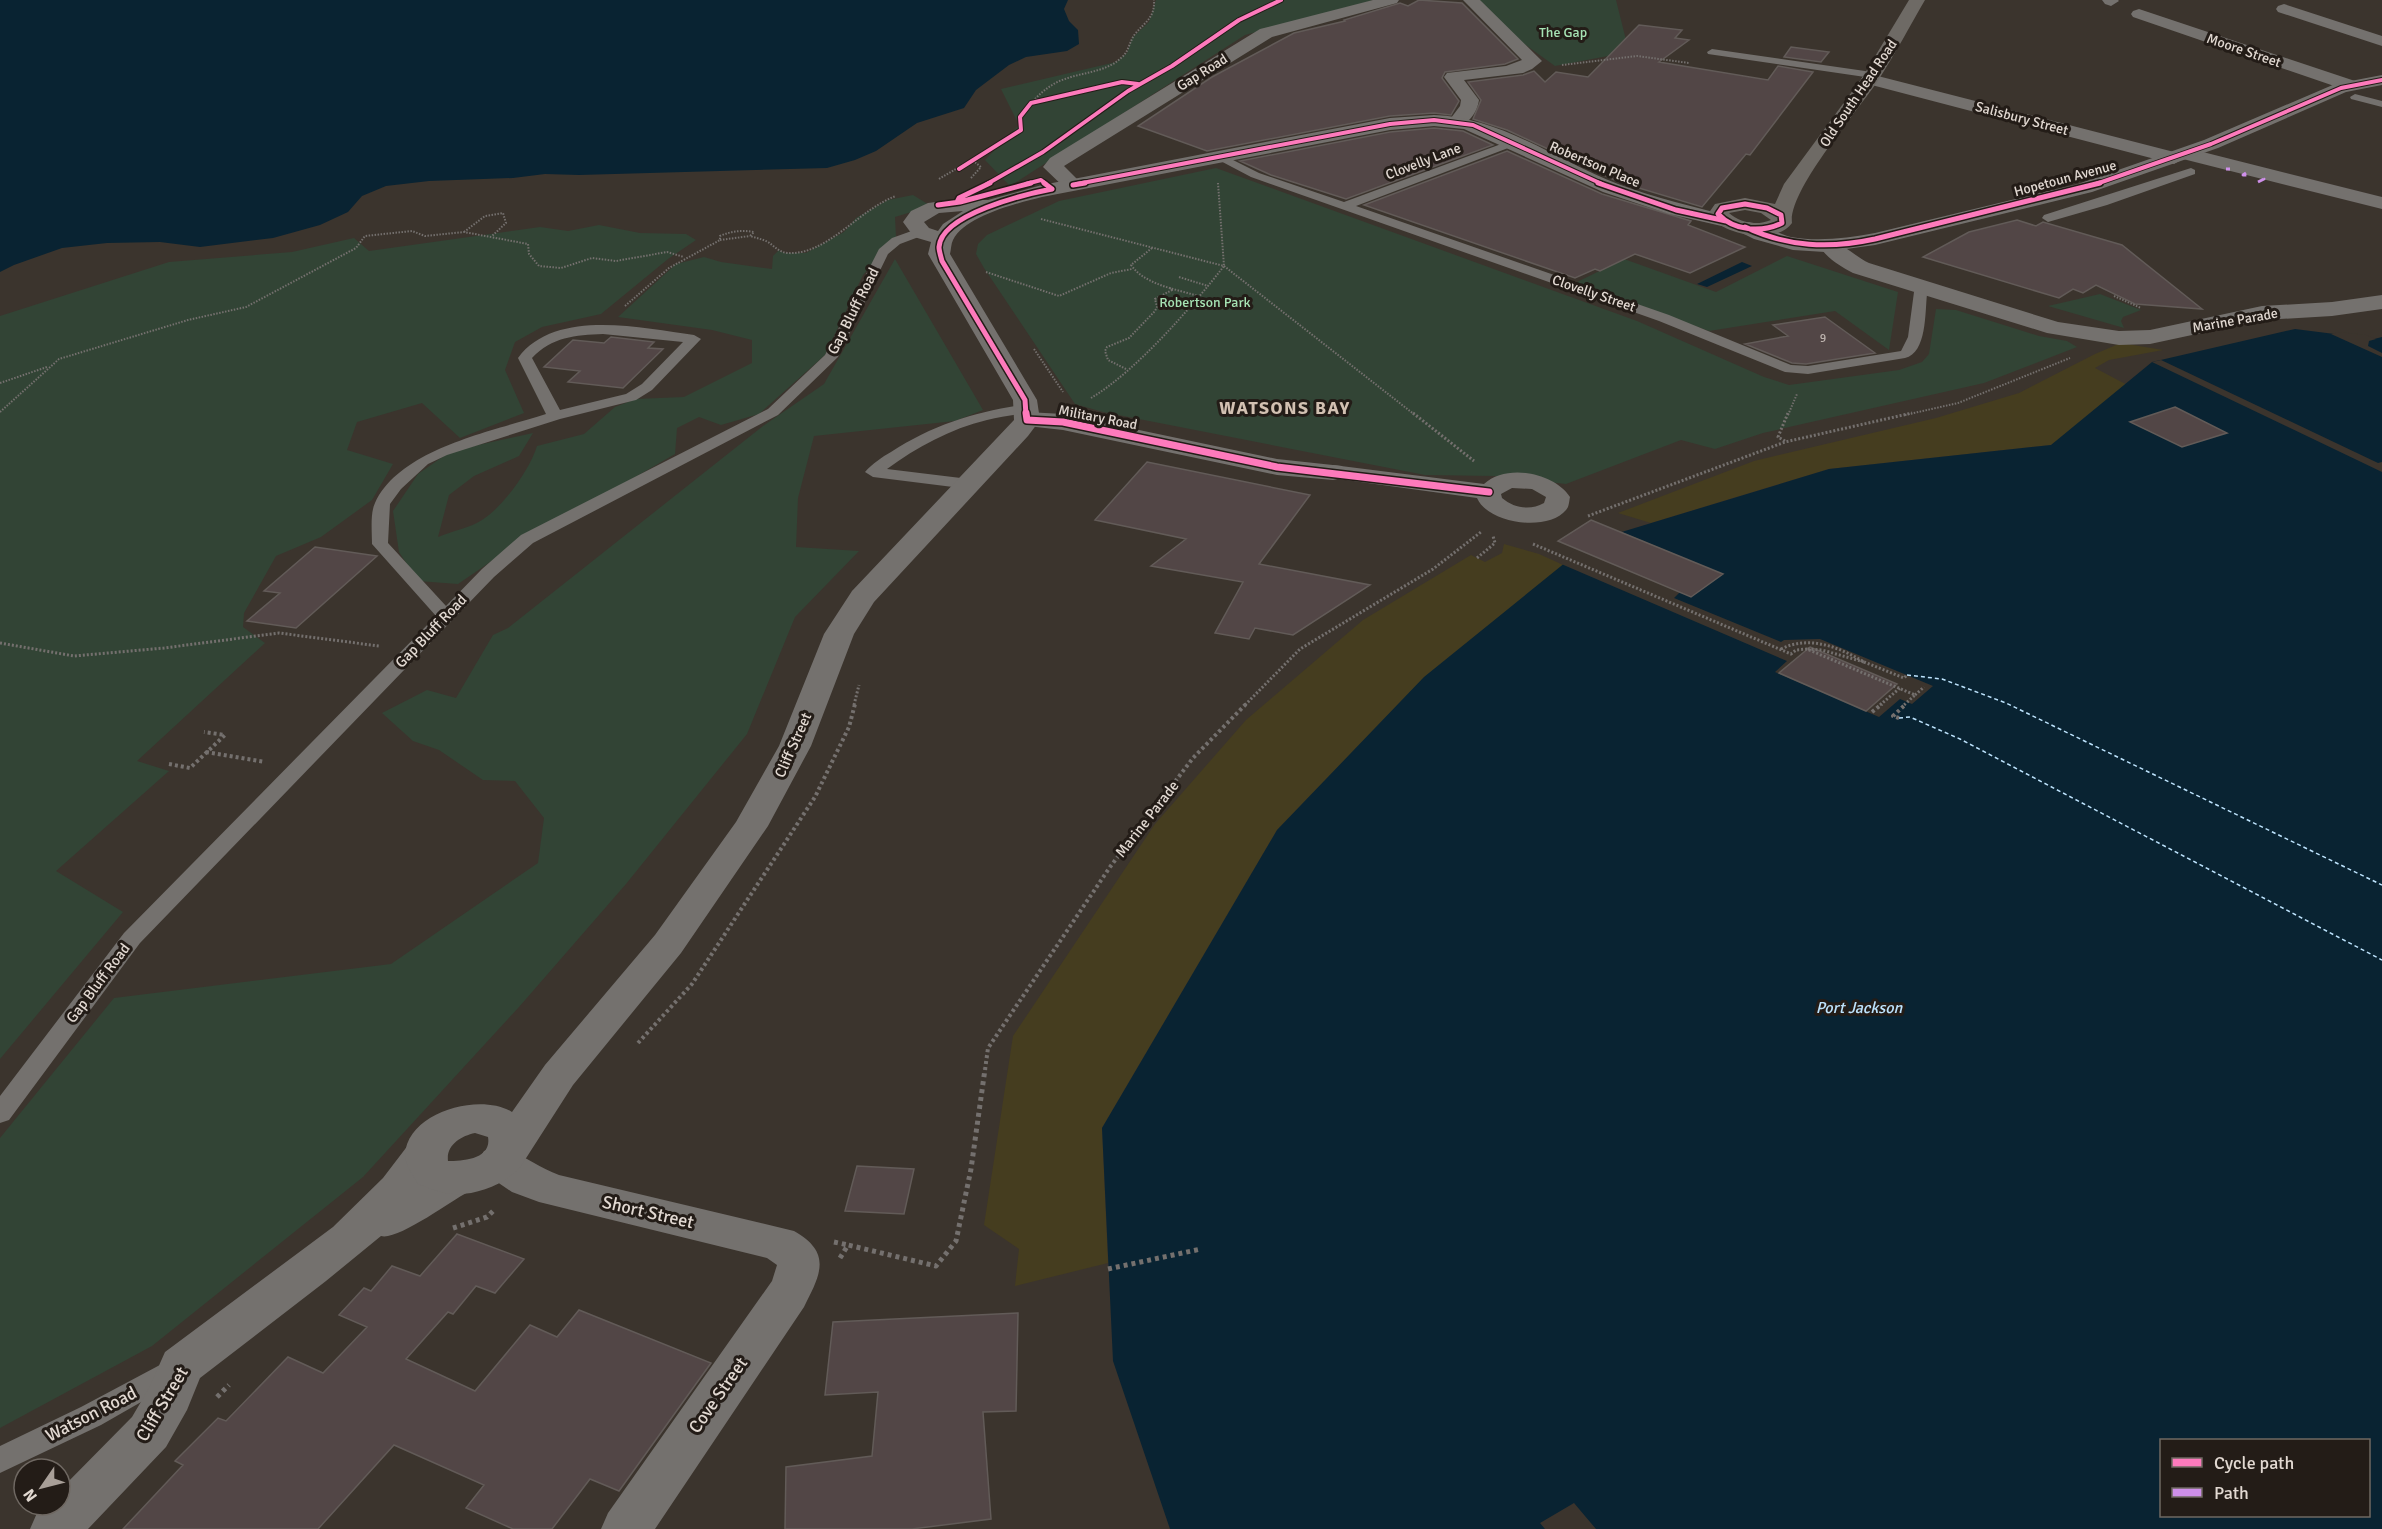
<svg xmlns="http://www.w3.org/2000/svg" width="2382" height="1529" font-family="Signika,sans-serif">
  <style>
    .green { fill: #324435 }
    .sand { fill: #453d1f }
    .water { fill: #092332; fill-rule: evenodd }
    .pier { fill: #3b342d }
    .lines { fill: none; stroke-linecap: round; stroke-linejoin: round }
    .ferry { stroke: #bde3fd; stroke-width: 1.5; stroke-dasharray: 4 3; stroke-linecap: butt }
    .building { fill: #524646; stroke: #625b58; stroke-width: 1.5 }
    .path-far3 { stroke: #74706e; stroke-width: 2; stroke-dasharray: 1.5 1.5; stroke-linecap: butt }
    .path-far2 { stroke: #74706e; stroke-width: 3; stroke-dasharray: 2 2; stroke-linecap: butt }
    .path-far1 { stroke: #74706e; stroke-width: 4; stroke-dasharray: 3 3; stroke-linecap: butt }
    .path { stroke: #74706e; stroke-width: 5; stroke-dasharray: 4 4; stroke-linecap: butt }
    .service { fill: #74716e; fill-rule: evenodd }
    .pedestrian { fill: #74716e; fill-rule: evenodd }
    .minor { fill: #74716e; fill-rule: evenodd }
    .tertiary { fill: #74716e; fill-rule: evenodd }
    .secondary { fill: #6e6a65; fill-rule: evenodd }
    .quiet { stroke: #ce8fe9; stroke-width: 3; stroke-dasharray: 7 3; stroke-linecap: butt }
    .cycleway-far2-casing { stroke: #231c17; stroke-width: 6 }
    .cycleway-far1-casing { stroke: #231c17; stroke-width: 8 }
    .cycleway-casing { stroke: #231c17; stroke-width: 10 }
    .cycleway-far2 { stroke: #fd7abc; stroke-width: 4 }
    .cycleway-far1 { stroke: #fd7abc; stroke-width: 5 }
    .cycleway { stroke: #fd7abc; stroke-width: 7 }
    .labels { text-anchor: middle; stroke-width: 6; stroke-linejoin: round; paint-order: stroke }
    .number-label { font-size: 12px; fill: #beb4af }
    .far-park-label { font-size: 14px; fill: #a6e3b4; stroke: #231c17 }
    .far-street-label { font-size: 14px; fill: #e2d9d2; stroke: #231c17 }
    .street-label { font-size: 15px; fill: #e2d9d2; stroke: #231c17 }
    .water-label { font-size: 16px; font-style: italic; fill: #bde3fd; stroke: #231c17 }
    .far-district-label { font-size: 18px; font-weight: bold; letter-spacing: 1.5px; fill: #d2c1b2; stroke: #231c17 }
    .near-street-label { font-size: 18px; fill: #e2d9d2; stroke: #231c17 }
  </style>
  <rect width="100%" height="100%" fill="#3b342d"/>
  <path class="green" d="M1156 0H1374L1245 35 1010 186 985 160 1019 125 1001 89 1116 62 1127 53 1132 38 1149 22Z
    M1463 0H1616L1629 52 1555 66Z
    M1216 168 1637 321 1764 377 1789 385 1899 370 1922 362 1929 354 1936 309 1956 310 2039 336 2067 341 2077 347 1984 383 1763 433 1715 449 1681 440 1566 484 1495 476 1425 475 1103 412 1075 404 984 268 976 254 978 244 987 235 1059 201Z
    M913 195 931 206 895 217 896 237 863 275 825 355 759 414 721 425 699 417 677 428 675 454 499 556 458 584 418 581 399 552 393 511 418 474 451 451 533 433 519 456 474 476 449 495 438 537C452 531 470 528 482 520 504 506 530 469 537 446L584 434 615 407 636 399 684 397 752 363V340L712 330 618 317 676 264 704 257 721 262 772 269 773 256 779 250 784 253H806L844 232 856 218 888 200Z
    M599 225 640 233 686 234 696 240 668 259 601 314 542 327 515 342 505 370 524 413 460 438 422 403 357 422 347 450 393 464 372 500 321 537 276 556 244 613 243 627 265 643 137 761 169 771 56 871 123 912 0 1059V316L169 262 292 252 354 238 369 251 540 227 568 231Z
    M1787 256 1898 292 1889 350 1835 311 1709 331 1575 283 1624 259 1716 292Z
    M895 259 983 410 955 421 814 436 798 498 796 547 859 551 795 617 747 734 626 884 519 1007 363 1177 152 1346 0 1428V1138L114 998 391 964 538 863 544 818 515 781 483 780 439 750 413 741 382 713 427 690 456 698 493 635 508 628 763 426 824 384Z
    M2100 294 2141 310 2123 317 2121 321 2124 328 2048 306Z"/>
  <path class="sand" d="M2121 343 2163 350 2109 360 2095 368 2133 388 2051 445 1829 469 1651 523 1618 513 1754 461 1936 418 2019 393 2095 354Z
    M1504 544 1539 554 1570 568 1424 678 1277 830 1102 1128 1108 1263 1015 1286 1019 1249 984 1225 1013 1036 1155 824 1246 720 1363 620 1471 555 1485 562 1502 553Z"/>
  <path class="water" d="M0 0H1068L1064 9 1069 21 1078 30 1079 44 1067 51 1026 57 1009 65 976 90 964 108 917 123 876 151 855 160 827 168 579 175 545 174 513 178 429 181 386 186 362 196 348 212 320 225 273 238 200 247 160 242 107 243 62 248 14 265 0 272Z
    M1742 262 1752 266 1707 287 1697 284Z
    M2295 329 2374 339 2382 337V1529H1170L1113 1361 1102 1128 1277 830 1424 677 1592 541 1829 469 2051 445 2152 362ZM2162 1440H2368V1516H2162Z"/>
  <path class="pier" d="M2340 332 2366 335 2376 339 2369 341 2368 346 2382 353V357L2331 334Z
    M2161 360 2378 463 2382 462V472L2152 362Z
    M1617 530 1723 574 1691 597 1680 592 1674 598 1781 642 1784 640 1820 639 1933 686 1912 704 1900 699 1879 717 1775 672 1787 661 1559 563 1590 538Z
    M1574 1503 1596 1529H1545L1540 1523Z"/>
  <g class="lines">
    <path class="ferry" d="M1907 675 1942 679 2006 703 2382 885
      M1899 718 1910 717 1960 739 2382 960"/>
  </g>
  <path class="building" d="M1419 0 1462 3 1518 59 1505 64 1445 72 1442 78 1459 101 1451 115 1434 113 1390 116 1207 151 1138 126 1212 77 1294 33 1345 21 1344 20 1400 3 1408 6Z
    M1639 25 1682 30 1675 38 1689 40 1659 62 1768 80 1778 66 1813 72 1750 155 1746 154 1702 207 1619 182 1507 130 1473 119 1481 100 1468 82 1523 75 1534 71 1545 82 1556 72 1588 77Z
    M1791 47 1829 52 1821 62 1784 57Z
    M1434 128 1463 131 1493 145 1346 199 1271 175 1240 161 1390 132Z
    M1507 151 1602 194 1691 221 1688 225 1745 247 1690 273 1635 254 1600 271 1595 269 1575 278 1364 205Z
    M2017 220 2036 226 2043 222 2122 245 2202 309 2135 304 2096 285 2083 293 2073 289 2059 298 1923 257 1969 232Z
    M1825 317 1875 353 1806 364 1792 363 1745 344 1788 336 1773 325Z
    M611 337 654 342 648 348 663 349 623 388 568 382 580 371 544 367 573 340 604 343Z
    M2175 407 2227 433 2182 447 2130 422Z
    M1147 462 1310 495 1259 564 1370 585 1293 635 1255 628 1249 639 1215 633 1243 582 1151 566 1186 539 1095 520Z
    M1591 520 1723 574 1691 597 1558 541Z
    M315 547 377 556 296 628 247 621 280 593 264 591Z
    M1810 647 1897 684 1866 711 1779 673Z
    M857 1166 914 1169 904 1214 845 1211Z
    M457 1234 524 1259 495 1293 476 1286 453 1314 448 1312 406 1359 475 1391 530 1325 557 1337 579 1310 711 1363 619 1491 590 1479 552 1529H513L466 1508 484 1485 394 1445 318 1529H123L183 1465 175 1461 218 1418 226 1421 288 1357 323 1373 367 1327 339 1315 364 1288 371 1291 392 1266 420 1276Z
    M1018 1313 1016 1411 983 1412 991 1519 912 1529H785L786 1467 872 1456 878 1392 825 1395 833 1322Z"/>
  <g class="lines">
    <path class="path-far3" d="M1562 65 1637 56 1689 63
      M1033 103 1122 82 1131 83
      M971 178 981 167 972 160
      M939 179 1021 130 1020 117C1032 101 1046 85 1065 79 1084 72 1106 72 1121 58 1129 52 1129 42 1135 34 1145 22 1155 18 1154 0
      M1041 219 1224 266 1415 415
      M464 232 485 216 503 213 506 223 492 236
      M720 240 750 236
      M1152 248 1131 265C1145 285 1176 289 1198 296
      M986 272 1059 296 1111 273 1132 269
      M1179 277 1208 286
      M2114 296 2141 308
      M625 306 669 268 720 240V236C731 231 742 230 754 232L750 236C756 238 762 239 768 242 774 246 779 252 787 253 827 256 859 209 896 196
      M1034 349 1063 392
      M1126 369 1108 360 1105 351 1107 347 1129 338 1155 311 1157 307 1155 299 1172 290 1169 287
      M0 383 47 367
      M1091 398C1135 372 1192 307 1224 266L1218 183
      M0 412 59 359 188 320 246 307 356 248 365 236 412 231 425 236 464 232 528 244 529 254 539 266 561 268 592 258 616 261 667 252 684 257
      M1788 415 1797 394
      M1905 415 1958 403 2070 358"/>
    <path class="path-far2" d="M1413 413 1474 461
      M1785 441 1778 437 1788 413
      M1588 516 1785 442 1912 413
      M1533 544 1791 654 1796 650 1807 649 1915 695 1904 705
      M1477 558 1495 543 1493 536
      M0 643 74 656 164 648 279 633 379 646
      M1781 649C1809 635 1839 647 1864 662L1822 650 1808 649
      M1864 662 1904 678 1907 675
      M1915 695 1924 687
      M854 705 859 685
      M1245 705 1300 649 1433 569 1481 532
      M1880 705 1900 688"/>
    <path class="path-far1" d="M1872 712 1882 704
      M1899 718 1893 716 1906 704
      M206 752 265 762
      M169 764 190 768 225 735 204 732
      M638 1043 692 984 815 797 849 727 855 704
      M985 1070 988 1048 1110 867 1193 758 1246 704"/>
    <path class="path" d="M453 1228 487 1217 494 1210
      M834 1242 848 1245
      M840 1258 848 1245 936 1266 956 1241 971 1169 985 1069
      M1108 1269 1201 1249
      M217 1397 229 1385"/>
    <path class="service" d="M1712 49 1872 72 1877 75 1872 78 1708 54 1707 52Z
      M2355 94 2382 101V107L2351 99 2350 97Z
      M1512 140 1516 141V145L1356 206 1669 315 1791 365 1808 366 1901 351 1908 337 1914 292 1922 286H1932L1934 289 1927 294C1925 312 1927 353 1905 358L1808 374 1785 372 1659 321 1251 177 1213 157 1219 154 1223 155 1259 173 1344 202Z
      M2191 168 2195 170V174L2107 205 2048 222 2042 218 2044 215Z
      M920 228 924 229 926 232 924 235 900 244 888 254 838 357 778 415 533 543 494 577 140 943 9 1120 0 1123V1096L124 933 436 616 372 544C372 532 370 513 375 503 400 448 494 431 546 414L518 358C555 308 641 328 694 335L701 339 652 390 636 400 560 419 447 455 428 464 401 489 390 504 388 543 446 606 482 569 521 535 768 409 825 355 879 249 892 238ZM603 334 683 342 642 384 626 394 560 410 532 358C552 337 575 335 603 334Z
      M1028 404 1035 408 1033 411C1018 415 1002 416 987 420 950 429 917 447 887 469L969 479 977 484 975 487 969 489 873 477 865 472C872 464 882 457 891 452 934 424 978 411 1028 404Z
      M173 1358 183 1362 187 1370 183 1378 101 1425 0 1473V1446L81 1407Z"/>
    <path class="pedestrian" d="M1333 465 1484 484C1507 463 1554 473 1570 497 1569 502 1569 507 1566 510 1548 532 1488 524 1477 498L1324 477 1321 472 1324 467ZM1512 488 1532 489 1546 497 1544 503C1530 511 1514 508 1502 498L1501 494Z"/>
    <path class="minor" d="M1373 0H1399L1397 3 1272 37 1064 166 1083 185 1080 189H1066L1043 167 1050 158 1260 29Z
      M1463 0H1480L1542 61 1532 69 1523 73 1464 80 1479 100C1477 114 1465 130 1450 126L1448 122 1460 106 1461 100 1444 77 1447 73 1506 66 1522 60Z
      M2102 0H2118L2119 1 2111 6 2105 4Z
      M2284 4 2382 36V46L2278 12 2276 9 2278 6Z
      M2139 9 2355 81 2358 85 2355 89H2343L2133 17 2131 14 2133 11Z
      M1870 74 2178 153 2187 148 2382 197V209L2183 159 2174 164 1864 83 1861 79 1864 75Z
      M1830 240C1842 243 1856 257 1869 263L2058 322 2119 331 2150 330 2262 306 2332 302 2382 295V309L2332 316 2262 320 2150 344 2119 345 2047 333 1853 273C1840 266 1828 259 1819 246L1822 241Z
      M1027 412 1063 414 1277 459 1342 466 1346 472 1342 478 1333 480 1277 475 1063 430 1018 425 1014 420 1018 415Z
      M427 1135 442 1140 448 1151 437 1169 453 1164 468 1168 474 1180 468 1192C451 1201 397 1241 381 1236L326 1281 200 1378 187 1410 166 1447 88 1529H30L37 1513 45 1505H60V1490L132 1417 149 1388 165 1352 333 1227 383 1178 412 1140Z
      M499 1146C520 1153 538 1167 559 1175L794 1231C833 1253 820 1275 804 1307L655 1529H601L608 1513 772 1281 777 1265 767 1258 539 1202 512 1192 484 1173 478 1162 484 1151Z"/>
    <path class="tertiary" d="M2382 75V85L2346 92 2218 148 2092 192 1875 245 1825 252 1793 250 1754 239 1738 231 1735 227 1738 223C1755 218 1774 233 1791 237 1819 242 1847 238 1875 233L2078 184 2204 140 2335 84Z
      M1434 115C1501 117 1558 161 1618 184 1656 198 1694 207 1733 217L1736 221 1733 225 1726 227 1669 214 1603 192 1464 129 1434 126 1390 130 1042 197C1018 203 965 216 953 240 951 244 951 250 950 254L1037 400 1040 420 1028 436 874 602 854 634 811 746 768 826 681 953 573 1085 521 1166C504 1186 471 1198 445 1193 436 1191 427 1187 418 1184 413 1175 405 1165 405 1155 407 1112 480 1092 512 1112L545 1065 655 935 736 822 779 746 824 634 852 591 1014 420 1013 400 928 254 931 242 914 237 903 222 911 211 928 203 958 199 988 200 1042 185 1390 118ZM963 211 943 224 938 231 929 228 924 222 939 213ZM475 1133 488 1137C492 1159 463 1161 448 1161 446 1145 461 1136 475 1133Z"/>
    <path class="secondary" d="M1909 0H1925C1910 26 1895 54 1879 79 1859 110 1788 190 1792 223 1776 246 1722 235 1708 214L1715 204 1745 198 1775 204 1784 184 1862 78ZM1745 210 1761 213 1771 220C1757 226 1740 223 1729 213Z"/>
    <path class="quiet" d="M2226 169H2230
      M2246 173 2243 175H2248
      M2258 182 2264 179 2262 178"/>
    <defs>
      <path id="cycleway-far2" d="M959 169 1021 130 1020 117 1031 103 1122 82 1138 84
        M987 184 1043 152 1128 91 1172 66 1239 20 1281 0
        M1026 184 1041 180 1046 184
        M1077 184 1390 124 1434 120 1473 125 1602 184
        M2096 184 2211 144 2341 88 2382 80"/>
      <path id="cycleway-far1" d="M1044 183 1052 189
        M1598 183 1676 210 1726 221
        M1073 185 1085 183
        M957 202 959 198 990 183
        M1745 204 1767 208 1781 215 1782 223C1761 233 1734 231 1718 214L1722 208Z
        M938 205 960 202 1031 183
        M1745 227C1788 247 1829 249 1875 239L2100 183
        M1026 415 1025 400 942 261C941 257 939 251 939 247 941 214 1026 194 1052 189"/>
      <path id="cycleway" d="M1026 413 1027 420 1063 422 1277 467 1489 492"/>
    </defs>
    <use href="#cycleway-far2" class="cycleway-far2-casing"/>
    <use href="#cycleway-far1" class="cycleway-far1-casing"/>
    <use href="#cycleway" class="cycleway-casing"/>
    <use href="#cycleway-far2" class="cycleway-far2"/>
    <use href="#cycleway-far1" class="cycleway-far1"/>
    <use href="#cycleway" class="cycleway"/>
  </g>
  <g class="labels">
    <g class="number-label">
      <text x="1823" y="342">9</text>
    </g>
    <g class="far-park-label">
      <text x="1563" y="37">The Gap</text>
      <text x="1205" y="307">Robertson Park</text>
    </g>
    <g class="far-street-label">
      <text transform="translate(2244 50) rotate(19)" y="5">Moore Street</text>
      <text transform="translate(1202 72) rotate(-32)" y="5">Gap Road</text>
      <text transform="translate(1858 93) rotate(-56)" y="5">Old South Head Road</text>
      <text transform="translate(2022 118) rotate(15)" y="5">Salisbury Street</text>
      <text transform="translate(1423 161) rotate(-21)" y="5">Clovelly Lane</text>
      <text transform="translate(1595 164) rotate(23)" y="5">Robertson Place</text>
      <text transform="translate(2065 178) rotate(-15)" y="5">Hopetoun Avenue</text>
      <text transform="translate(1594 293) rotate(19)" y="5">Clovelly Street</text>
      <text transform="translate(2235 320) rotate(-10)" y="5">Marine Parade</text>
      <text transform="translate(1098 417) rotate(11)" y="5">Military Road</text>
    </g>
    <g class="street-label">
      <text transform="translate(853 311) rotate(-63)" y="5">Gap Bluff Road</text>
      <text transform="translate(431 631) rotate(-46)" y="5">Gap Bluff Road</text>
      <text transform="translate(793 745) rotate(-66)" y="5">Cliff Street</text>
      <text transform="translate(1147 819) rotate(-52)" y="5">Marine Parade</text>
      <text transform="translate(98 983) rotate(-53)" y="5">Gap Bluff Road</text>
    </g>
    <g class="water-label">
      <text x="1859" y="1013">Port Jackson</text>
    </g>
    <g class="far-district-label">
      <text x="1285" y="414">WATSONS BAY</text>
    </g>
    <g class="near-street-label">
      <text transform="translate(648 1212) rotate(13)" y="6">Short Street</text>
      <text transform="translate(718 1395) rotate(-55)" y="6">Cove Street</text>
      <text transform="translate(162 1404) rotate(-59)" y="6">Cliff Street</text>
      <text transform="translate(91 1414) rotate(-27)" y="6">Watson Road</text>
    </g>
  </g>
  <rect x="2160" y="1439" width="210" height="78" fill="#231c17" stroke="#6f6862" stroke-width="1.5"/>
  <rect x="2172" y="1458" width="30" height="9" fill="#fd7abc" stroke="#6f6862" stroke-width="1.5"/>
  <text x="2214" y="1469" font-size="18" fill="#e2d9d2">Cycle path</text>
  <rect x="2172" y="1488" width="30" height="9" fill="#ce8fe9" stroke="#6f6862" stroke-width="1.5"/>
  <text x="2214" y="1499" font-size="18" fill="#e2d9d2">Path</text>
  <g transform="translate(42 1487) rotate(235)"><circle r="28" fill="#231c17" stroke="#6f6862" stroke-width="1.5"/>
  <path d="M0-4.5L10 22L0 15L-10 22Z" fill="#a89f98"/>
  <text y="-9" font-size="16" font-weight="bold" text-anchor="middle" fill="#e2d9d2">N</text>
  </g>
</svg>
